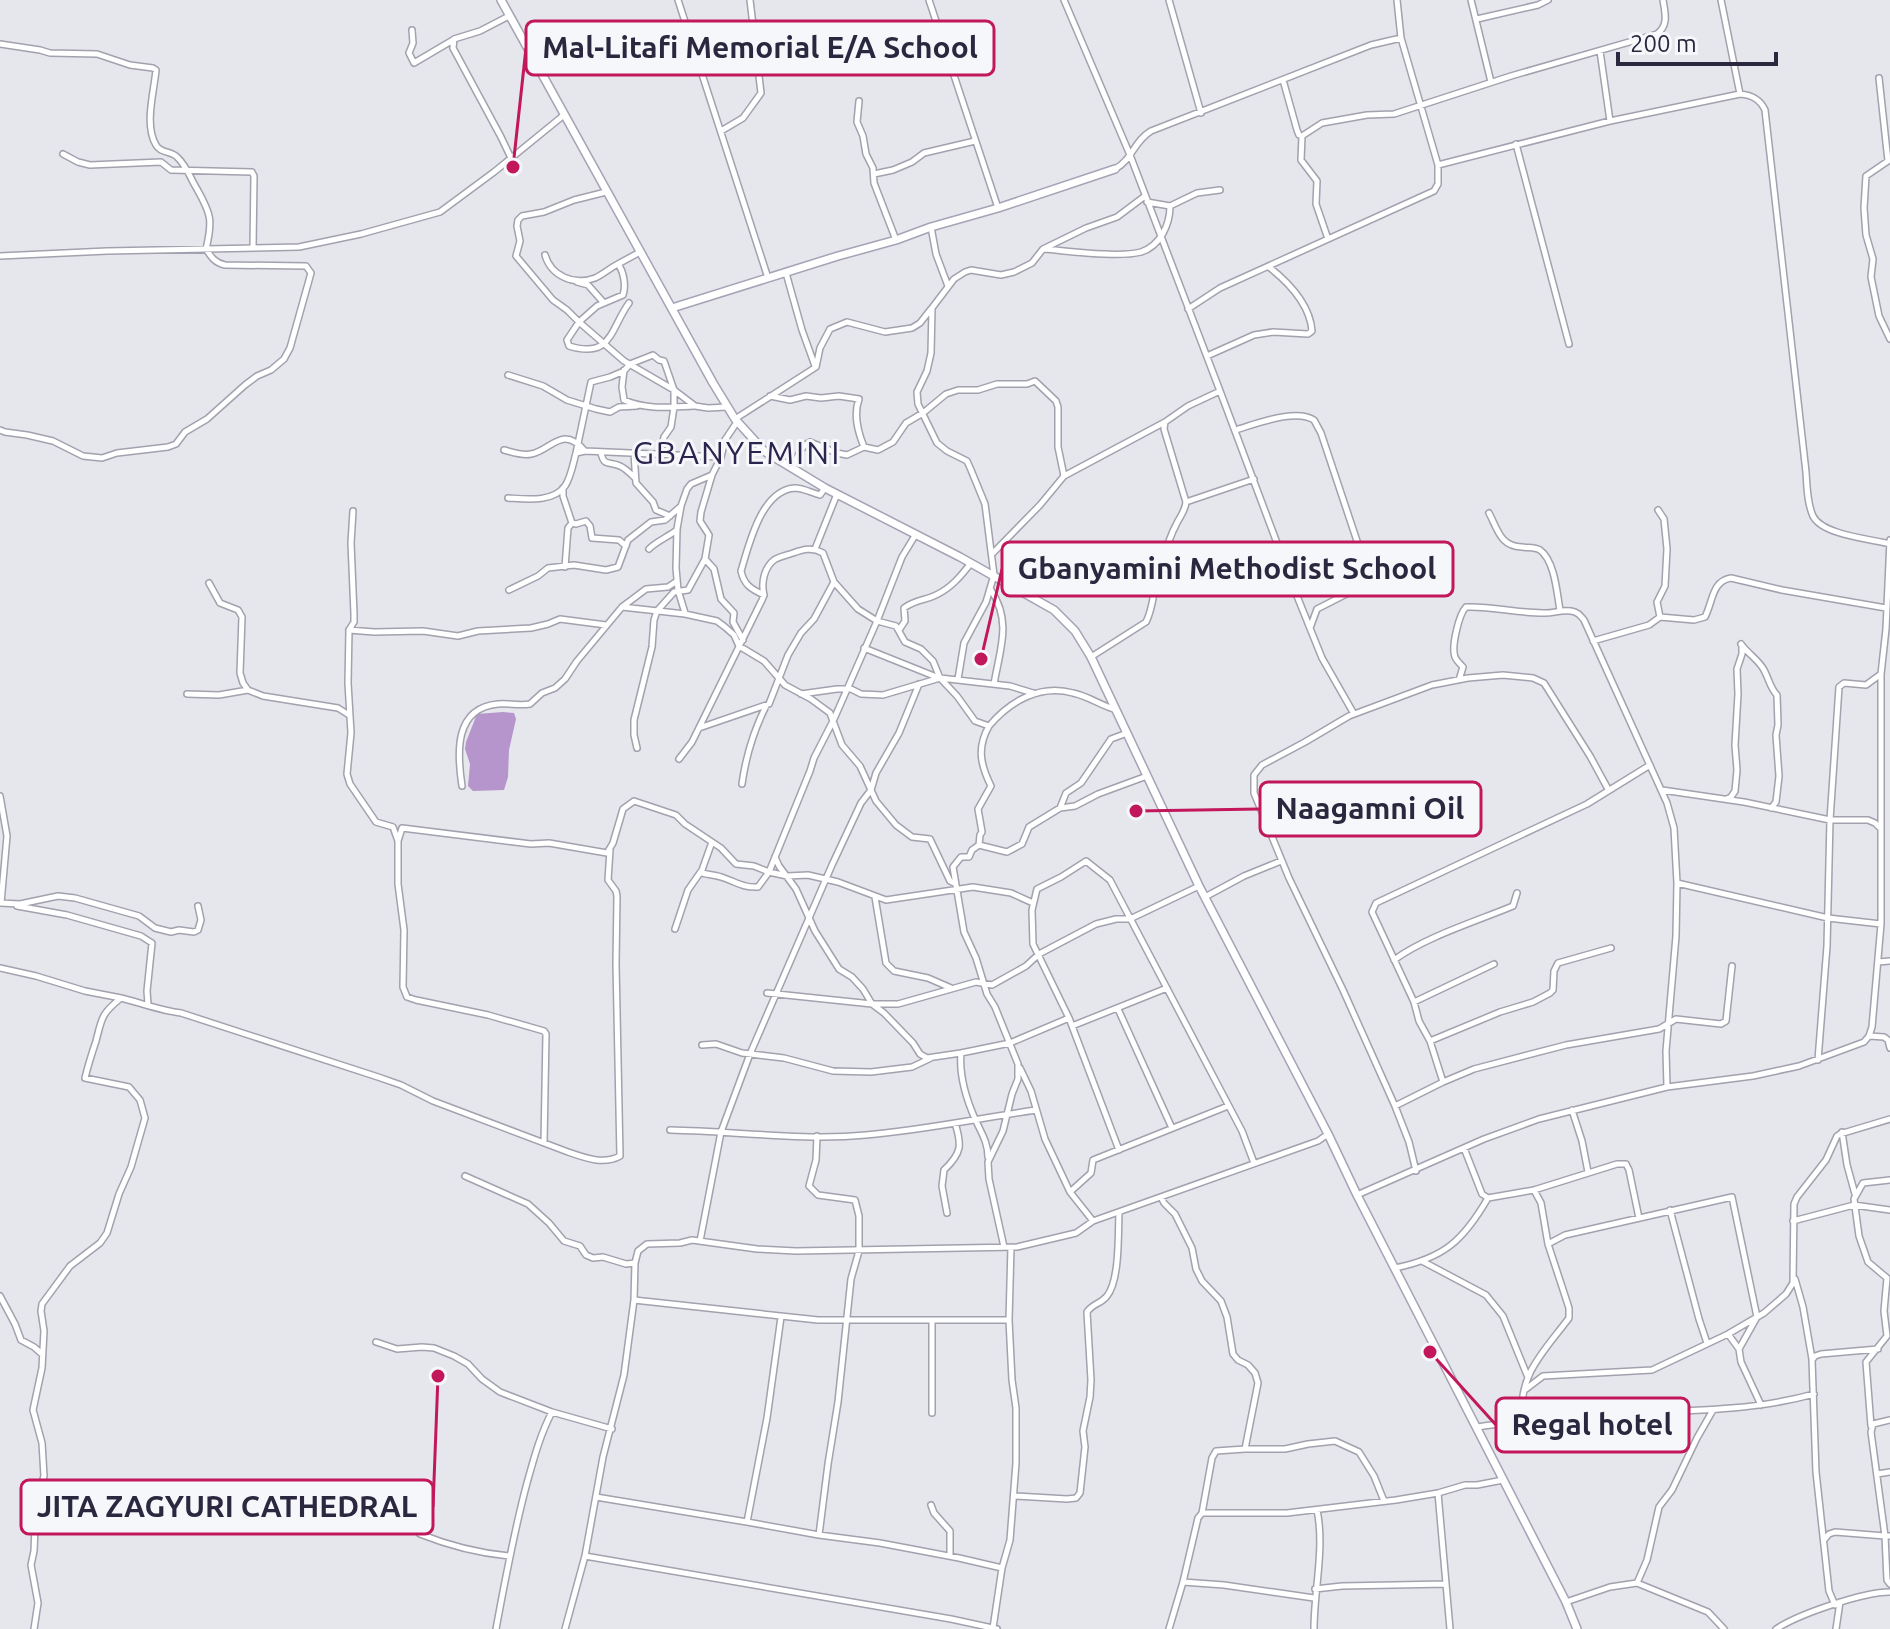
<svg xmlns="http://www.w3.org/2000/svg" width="1890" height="1629" font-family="Ubuntu,sans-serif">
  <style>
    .water { fill: #b595cc }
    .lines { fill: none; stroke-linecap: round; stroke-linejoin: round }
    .minor-casing { stroke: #a2a1ae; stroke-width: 8 }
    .secondary-casing { stroke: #a5a3b5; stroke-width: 10 }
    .minor { stroke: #fff; stroke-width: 5 }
    .secondary { stroke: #fff; stroke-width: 7 }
    .labels { text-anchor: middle; stroke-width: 6; stroke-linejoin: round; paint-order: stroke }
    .quarter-label { font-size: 32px; letter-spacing: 2px; fill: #2c244e; stroke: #f6f7fa }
    .leader { fill: none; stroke: #c2185b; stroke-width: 3 }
    .callout-dot { fill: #c2185b; stroke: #f6f7fa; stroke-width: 3 }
    .callout { fill: #f6f7fa; stroke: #c2185b; stroke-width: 3 }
    .callout-label { font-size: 30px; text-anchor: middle; font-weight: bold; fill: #2a273e }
  </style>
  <rect width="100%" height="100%" fill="#e6e6ed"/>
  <path class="water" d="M503 712 514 713 516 719 509 750 508 777 504 790 473 791 468 786 470 764 465 749 466 742 477 714Z"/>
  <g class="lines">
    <defs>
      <path id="minor" d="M678 0 768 278
        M929 0 998 208
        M1064 0 1130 155 1220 391 1188 406 1165 422 1164 429 1186 502C1185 512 1180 516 1176 525 1167 541 1163 562 1157 579 1153 593 1153 609 1146 622L1091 657
        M1169 0 1201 113
        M1471 0 1491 82
        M1721 0 1740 94C1752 95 1760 99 1765 110L1806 472C1807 486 1807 503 1813 516 1822 535 1871 539 1890 544
        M509 16 480 31 454 39 453 48 501 137 511 158
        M1477 19 1538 5 1548 0
        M412 30 413 43 409 53 414 63 453 40
        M0 44 40 50 50 53 97 54 130 65 153 68 156 70C154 92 144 125 156 145 160 153 171 151 177 157 187 166 190 178 197 189 211 214 213 220 206 249 211 257 215 263 225 265L306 266 311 273 290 348 284 359 271 370 257 376 245 385 207 419 185 432 176 444 168 447 117 453 102 458 83 456 53 441 27 435 5 432 0 430
        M1600 51 1610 121
        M1879 78 1888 161 1866 176 1864 208 1866 235 1873 259 1871 277 1879 316 1890 339
        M1283 80 1297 130 1299 135 1302 136 1322 123 1367 115 1394 114 1511 76 1657 34C1669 25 1665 13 1663 0
        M859 101 857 122 863 136 866 154 873 168 874 183 896 240
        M721 131 743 118 761 93 750 0
        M1302 136 1301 160 1317 181 1316 204 1328 239
        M1516 144 1569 344
        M63 154 78 162 90 165 161 162 171 170 252 172 254 176 253 248
        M1438 165 1610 121 1740 94
        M1115 169C1132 160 1134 141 1151 131L1371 45 1401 38
        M874 174 893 170 912 162 924 153 975 141
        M606 192 574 200 544 212 522 216 518 220 517 226 520 241 516 256 553 300 567 310 579 322 624 361 674 390 695 406 708 408 727 407
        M1147 202 1170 206
        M931 227 936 254 948 286
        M1044 249C1069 251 1118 258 1141 252 1160 246 1170 225 1170 206L1197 193 1220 190
        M545 255C551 276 574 286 595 278 602 275 610 268 618 264
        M0 256 107 251 299 247 361 234 440 212 494 172 564 115
        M786 273 802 330 815 366
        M577 282 588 285 604 303
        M629 303C610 329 612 359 569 346L567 340 579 322 597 306 623 295C626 286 624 272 618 264L640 252
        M1188 309 1220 288 1434 191 1438 184V165L1401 38 1397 0
        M1207 356 1254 335 1273 332 1308 334 1312 331C1310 305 1288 282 1269 267
        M624 370 622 387 624 400C646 410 670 407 694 406
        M508 375 543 386 567 400 596 409 610 412 619 407 637 406
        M1220 391 1295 591 1322 658 1354 714
        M770 396 790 400 806 396 821 398 839 396 859 399C853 415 858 432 864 447
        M735 419 816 367 820 348 830 329 847 322 885 332 912 328 920 323 931 309
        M1235 430C1256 424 1296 408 1314 420L1321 433 1363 559 1365 576 1362 586 1317 609 1310 628
        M504 450C512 452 522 456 531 454 552 450 562 424 585 451
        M576 453 591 382 610 377 624 371 630 364 653 355 659 360 664 361 674 390V407L671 427 664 437 660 454
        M601 453C604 467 609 461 620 466 625 468 631 474 635 478
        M634 453 636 483 653 502 656 510 670 516
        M792 468C797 459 800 446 810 442L837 453 847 455 864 447 878 450 893 442 906 423 923 413 946 394 958 390H978L997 384H1027L1035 381 1056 401 1058 407V447L1064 476
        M712 475 701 512 700 521 709 535 705 559 714 569 721 599 734 613 733 622 743 640
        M563 488V496L572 523 576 524 586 521 590 526 592 538 619 540 626 546
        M508 498C525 499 553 503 565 486 571 477 573 464 576 453L585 451 721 457
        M1186 502 1254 479
        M1658 510 1664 519 1667 549 1665 586 1657 602 1660 617
        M353 511 351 543 354 614V622L349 630 374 632 423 631 458 636 478 631 531 628 548 624 560 619 606 625
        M1489 513C1498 530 1500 546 1522 547 1528 548 1535 547 1540 550 1555 561 1557 594 1560 610
        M649 549C654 543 669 536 677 530
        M815 549 837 494
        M993 553 1040 505 1064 476 1165 422
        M565 567 568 528 572 523
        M209 583 220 603 238 610 242 617 240 673 243 683 248 690 263 696 338 708 349 715
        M509 590 538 576 548 568 574 565 606 570 618 567 628 540 651 522 665 520 680 507
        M991 590C1012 622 1000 649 994 684
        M764 595C761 583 764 568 774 560 778 557 787 555 793 553 804 549 812 547 823 553L834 582 858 609 877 621 896 626 905 642 921 649 933 661 940 678 957 696 975 721 989 726C1010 701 1040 684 1073 693 1088 696 1100 705 1114 709
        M622 607 685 614 717 621 725 627 734 635 739 646 764 661 785 685 811 699 830 713 842 745 860 766 876 801 896 825 912 837 930 839 950 881 954 883
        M685 613 678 590 676 568 677 529 681 506 687 489 691 484 712 475 721 457 725 440 737 422
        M349 630 348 683 351 733 347 774 350 784 376 822 393 827 398 841V884L404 930 403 987 407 997 416 1000 488 1015 544 1031 546 1034 544 1143
        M899 630 905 621 904 608C917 599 924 601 936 595 951 588 961 576 971 563
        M1593 641 1649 625 1660 617 1694 620 1705 617C1713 601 1712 581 1731 578L1782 590 1886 608
        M1741 644C1748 654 1759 660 1764 670 1769 679 1770 688 1777 695L1778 725 1776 735 1779 776 1776 802 1771 808
        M864 648 939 678
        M958 679 964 643 986 602 994 575 985 504 971 470 967 461 947 451 937 443 918 404 917 392 927 371 931 353 932 308 954 279 965 272 971 270 1001 275 1014 272 1032 263 1043 249 1086 228 1117 217 1145 196
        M187 694 219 695 248 690
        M801 694 837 689H851L861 694 883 695 940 678 1010 686 1033 693
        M989 726C977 747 980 764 991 786L978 809 982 832 980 835 979 845 972 850 969 857H961L953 867 964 932 976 958 987 994 995 1007 1018 1064V1079L1012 1094 1003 1131 988 1162 989 1179 1004 1247
        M699 728 769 704 788 655 801 633 814 619 834 582
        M637 748 634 735V720L652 647 654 620 657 611 674 592 688 590 705 559
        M679 759 692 742 762 600 764 595C751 589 744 585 741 571 749 545 761 490 795 488 803 488 812 493 820 495L825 488
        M742 784C746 755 753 732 766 706
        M462 786C457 753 454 708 498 704 509 703 519 706 530 704L542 693 555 688 565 679 577 661 622 607 646 589 668 587 677 581
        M1662 790 1744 802 1830 820H1868L1875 823 1879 827
        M0 796 7 836 1 903
        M1727 799 1731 797 1735 791 1737 770 1735 745 1738 694 1737 669 1742 654V646
        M1060 808 1066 793 1081 783 1111 739 1127 733
        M398 841 402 828 531 844 549 843 607 853 613 843 623 809 634 801 676 815 685 824 721 848 736 864 754 866 769 872 787 876 808 875 838 882 886 900 973 887 1011 893 1033 903
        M979 845 1007 852 1022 844 1029 827 1060 808 1075 806 1098 794 1147 776
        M775 857 779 866 796 889 815 931 839 969 852 977 863 989 872 1004 884 1013 913 1043 920 1054 927 1058 961 1053C959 1075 967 1101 976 1121 982 1134 988 1143 988 1157
        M702 873C709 875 717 875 724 878 736 882 744 888 758 887L769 872 810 771 814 758 834 719 877 621 902 557 916 534
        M1677 883 1828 918 1881 924
        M875 897 886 963 894 971 928 978 951 988
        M1205 897 1244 876 1281 861
        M0 903 20 904 58 896 75 898 139 916 155 928 171 932 179 930 194 932 198 930 201 920 198 906
        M17 906 67 915 141 936 152 943 147 991 148 1004
        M675 929 688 890 702 870 712 842
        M1394 960C1425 937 1477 921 1513 906L1517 893
        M1878 962 1890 961
        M0 968 36 976 85 991 121 998
        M767 993 872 1004H898L976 982 992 985 1026 966 1039 954 1096 924 1116 919H1130L1199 886
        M1414 1002 1494 964
        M1118 1009 1172 1128
        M1072 1026 1167 988
        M1869 1036 1884 1037 1888 1040 1890 1048
        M1430 1041 1500 1012 1533 1002 1550 993 1553 990 1554 971 1558 963 1611 948
        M702 1045 716 1044 742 1053 784 1058 833 1071 871 1072 912 1067 931 1058
        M961 1053 1010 1043 1069 1018
        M1818 1060 1827 946 1830 820 1839 687 1844 683 1866 685 1881 674
        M1020 1068 1031 1091 1045 1139 1070 1192 1093 1221
        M1443 1082 1430 1041 1419 1021 1414 1002 1372 912 1376 903 1587 804 1650 765
        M1667 1087 1753 1076 1799 1066 1864 1042 1869 1036 1872 1027 1881 924V674L1886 629 1890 540
        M1395 1106 1443 1082 1474 1069 1566 1045 1659 1029 1676 1019 1721 1024 1726 1021 1732 966
        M1572 1110 1582 1141 1588 1172
        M670 1130C735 1131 801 1141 866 1135 924 1130 980 1118 1036 1110
        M1842 1132 1847 1165 1855 1194
        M817 1136 816 1160 809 1186 818 1195 855 1200 859 1216V1251L851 1279 838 1402 828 1464 819 1535
        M1464 1148 1482 1194 1488 1198 1534 1190 1617 1164H1626L1629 1170 1639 1218
        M1119 1150 1069 1018 1033 944 1032 910 1037 889 1061 877 1086 861 1110 880 1242 1131 1254 1163
        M1416 1171 1409 1142 1395 1106 1343 990 1289 878 1254 793V775L1262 765 1305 742 1349 716 1432 685 1468 678 1503 675 1533 678 1544 683 1590 756 1608 789
        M465 1176 528 1204 549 1223 564 1241 580 1246 586 1255 593 1258 603 1257 626 1264 635 1263
        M1070 1192 1091 1173 1093 1160 1228 1106
        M1357 1195 1484 1139 1539 1119 1667 1087 1666 1051 1676 936 1677 883 1674 828 1667 803 1584 620C1580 615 1580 614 1575 612 1563 608 1554 614 1543 613 1517 613 1492 606 1466 607 1459 614 1451 647 1455 657 1456 660 1461 665 1463 667L1459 680
        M1161 1197 1164 1203 1175 1214 1192 1248 1196 1269 1202 1281 1221 1301 1227 1317 1233 1354 1238 1360 1248 1365 1255 1373 1258 1383 1245 1449
        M1670 1210 1699 1319 1707 1343
        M947 1213 942 1186 944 1170C962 1153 962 1145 955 1123
        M1793 1221 1854 1205 1890 1210
        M700 1241 721 1132 750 1054 832 865 861 803 871 790 876 773 899 733 919 684
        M1548 1244 1565 1235 1732 1197 1757 1317 1739 1349
        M1422 1261 1486 1295 1503 1316 1527 1375
        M1395 1268C1444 1258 1463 1241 1488 1198
        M1795 1279 1803 1307 1812 1359
        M0 1296 15 1324 21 1340 34 1347 42 1354
        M634 1300 818 1320H1009
        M1728 1334 1739 1349 1741 1362 1761 1405
        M376 1342 397 1349 422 1347 434 1348 454 1356 468 1364 482 1379 500 1392 552 1412 612 1429
        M1526 1389 1543 1376 1652 1370 1728 1334 1764 1313 1786 1294 1793 1283 1794 1204 1797 1197 1826 1160 1837 1136 1840 1134 1890 1119
        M932 1413V1320
        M1890 1420 1873 1424 1871 1432 1885 1536H1890
        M1522 1422C1518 1374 1542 1354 1569 1318V1308L1548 1244 1541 1203 1534 1190
        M1871 1426 1866 1362 1887 1336 1884 1311 1887 1278 1868 1262 1859 1236 1854 1199 1863 1183 1890 1180
        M1477 1427C1515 1422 1554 1416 1593 1414 1667 1410 1742 1414 1814 1394
        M1877 1474 1890 1472
        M1438 1493 1450 1629
        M1014 1496 1067 1499 1076 1498 1080 1493 1085 1447 1083 1431 1090 1397 1091 1380 1087 1312C1093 1303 1101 1304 1107 1296 1120 1280 1118 1233 1119 1213
        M596 1497 747 1522 819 1535 880 1543 959 1558 1002 1568
        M931 1505 934 1513 950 1531V1556
        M1202 1513H1287L1396 1500 1438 1493 1465 1485H1477L1503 1480
        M747 1522 767 1418 781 1317
        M420 1534C450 1546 477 1553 509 1556
        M1824 1540 1829 1534 1835 1532 1885 1536 1887 1580 1890 1584
        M585 1556 951 1619 997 1629
        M1183 1582 1224 1585 1314 1598
        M1637 1583 1647 1560 1659 1507 1672 1490 1697 1438 1713 1410
        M1315 1589 1342 1586 1446 1584
        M1566 1602 1610 1587 1637 1583 1708 1612 1724 1629
        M1835 1605 1829 1591 1816 1472 1812 1360 1815 1356 1821 1354 1878 1349
        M993 1628 1002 1568 1010 1540 1016 1463V1408L1012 1380 1009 1320 1011 1247
        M34 1629 38 1603 31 1565 34 1551 36 1503 44 1476 42 1443 33 1410 42 1368 44 1331 41 1311 42 1304 70 1266 100 1243 107 1233 119 1194 131 1167 145 1118 140 1100 129 1087 85 1078C88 1065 92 1053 96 1041 102 1018 101 1014 121 998 141 1003 162 1011 181 1013L378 1077 401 1085 433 1101 568 1152C585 1158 604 1165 620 1156L616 964 617 896 616 891 608 880 610 850
        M496 1629C505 1580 514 1531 527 1483 534 1458 540 1435 552 1412
        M565 1629 585 1556 603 1457 624 1375 634 1300 635 1263 638 1251 647 1244 680 1243 692 1240 757 1249 796 1251 1017 1247 1076 1233 1093 1221 1318 1141 1328 1134
        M1169 1629 1183 1582 1198 1518 1202 1513 1212 1458 1216 1451 1245 1449H1285L1308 1444 1335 1441 1359 1452 1374 1476 1384 1501
        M1314 1629C1314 1590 1325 1548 1317 1510
        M1776 1629C1799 1614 1863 1592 1890 1592
        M1836 1629 1840 1602"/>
      <path id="secondary" d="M501 0 713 383 735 419 764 451 825 488 960 557 1054 610 1075 631 1091 657 1199 886 1328 1134 1357 1195 1566 1602 1577 1629
        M672 308 838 256 896 240 931 227 998 208 1115 169"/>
    </defs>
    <use href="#minor" class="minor-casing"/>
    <use href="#secondary" class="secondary-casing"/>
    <use href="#minor" class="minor"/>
    <use href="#secondary" class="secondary"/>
  </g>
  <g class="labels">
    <g class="quarter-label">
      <text x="737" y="464">GBANYEMINI</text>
    </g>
  </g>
  <path class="leader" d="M513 167L526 48M981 659L1002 569M1136 811L1260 809M1430 1352L1496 1425M438 1376L433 1507"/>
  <g class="callout-dot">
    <circle cx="513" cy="167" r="8"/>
    <circle cx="981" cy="659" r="8"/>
    <circle cx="1136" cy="811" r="8"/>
    <circle cx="1430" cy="1352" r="8"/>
    <circle cx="438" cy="1376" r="8"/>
  </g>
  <g class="callout">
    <rect x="526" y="21" width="468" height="54" rx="8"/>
    <rect x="1002" y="542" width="451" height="54" rx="8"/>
    <rect x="1260" y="782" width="221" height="54" rx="8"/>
    <rect x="1496" y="1398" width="193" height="54" rx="8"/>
    <rect x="21" y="1480" width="412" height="54" rx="8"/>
  </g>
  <g class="callout-label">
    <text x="760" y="58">Mal-Litafi Memorial E/A School</text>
    <text x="1227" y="579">Gbanyamini Methodist School</text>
    <text x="1370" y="819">Naagamni Oil</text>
    <text x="1592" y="1435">Regal hotel</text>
    <text x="227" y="1517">JITA ZAGYURI CATHEDRAL</text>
  </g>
  <path d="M1618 52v12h158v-12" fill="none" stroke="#2a273e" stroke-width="4"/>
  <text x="1630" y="52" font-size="24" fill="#2a273e" stroke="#f6f7fa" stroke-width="6" paint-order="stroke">200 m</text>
</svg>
